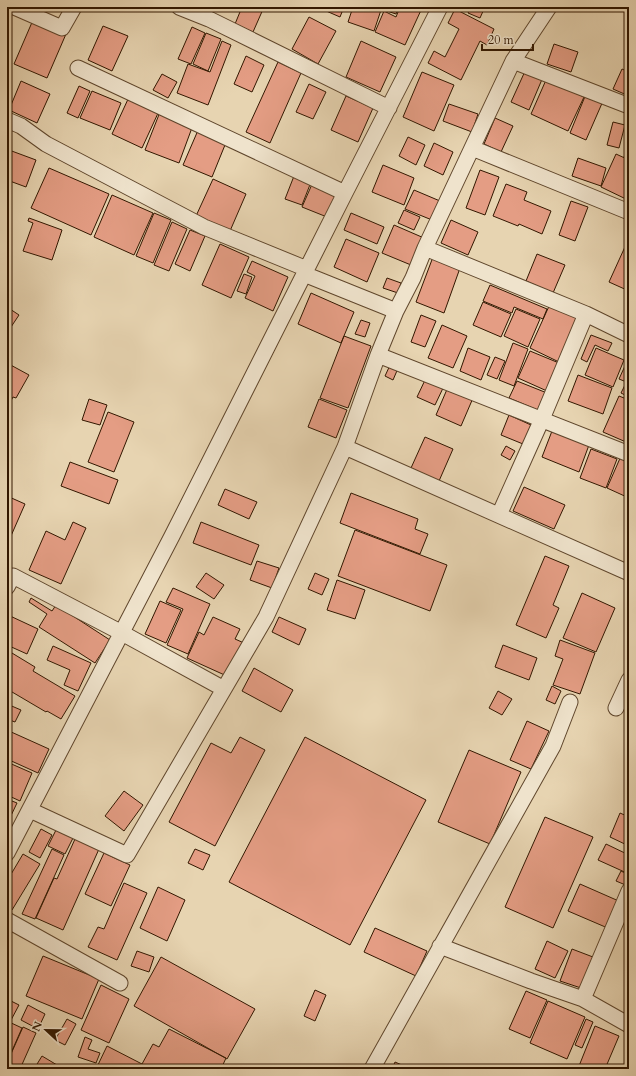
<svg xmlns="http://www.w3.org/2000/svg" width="636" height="1076" font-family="Cardo,serif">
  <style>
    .building { fill: #e49d84; stroke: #321700 }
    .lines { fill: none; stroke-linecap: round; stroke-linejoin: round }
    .minor-casing { stroke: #5f462c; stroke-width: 17 }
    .minor { stroke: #efe3cc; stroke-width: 15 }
  </style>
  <rect width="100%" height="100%" fill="#e7d4b1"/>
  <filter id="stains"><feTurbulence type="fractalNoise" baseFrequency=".005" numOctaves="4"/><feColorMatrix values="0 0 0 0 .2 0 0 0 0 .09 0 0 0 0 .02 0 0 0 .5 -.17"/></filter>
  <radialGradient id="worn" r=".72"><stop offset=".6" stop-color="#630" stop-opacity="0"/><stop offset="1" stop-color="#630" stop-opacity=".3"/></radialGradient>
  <path class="building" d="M242 7H264L253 32 235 24Z
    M317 7H344L340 17Z
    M353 7H382L374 31 348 22Z
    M385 7H399L396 14 384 10Z
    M400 7 422 8 405 45 375 32 384 11 396 17Z
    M471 7H481L484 9 480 18 468 13Z
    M455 9 494 29 487 45 480 41 461 80 428 63 434 51 445 57 459 29 448 23Z
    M309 17 336 31 318 64 292 49Z
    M33 20 66 34 47 78 14 64Z
    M103 26 128 36 112 71 88 60Z
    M192 27 205 33 191 64 178 59Z
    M206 33 221 39 208 71 193 64Z
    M222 41 231 45 208 105 177 93 188 64 210 72Z
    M361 41 396 57 380 92 346 77Z
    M554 44 578 52 571 72 547 64Z
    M246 56 264 65 252 92 234 84Z
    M278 62 301 73 270 143 246 132Z
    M526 69 543 77 529 110 511 102Z
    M622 69 629 72V96L613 89Z
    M422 72 454 85 434 131 403 117Z
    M162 74 177 82 168 98 153 90Z
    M546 80 584 97 568 131 531 114Z
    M21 81 50 94 37 123 9 110Z
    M309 84 326 92 313 119 296 112Z
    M79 86 90 91 78 118 67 113Z
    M92 91 121 103 110 130 80 118Z
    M586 94 603 101 586 140 570 133Z
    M346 96 373 108 358 142 331 130Z
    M129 97 159 111 142 148 112 134Z
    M449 104 478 114 472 132 443 121Z
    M160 112 193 125 179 163 145 150Z
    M495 118 513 126 501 152 484 144Z
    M613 122 625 125 619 148 607 145Z
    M199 128 227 140 212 177 183 165Z
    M408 137 425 145 416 165 399 156Z
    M434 143 453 152 443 175 424 166Z
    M629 146V158L624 157Z
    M9 150 36 160 26 187 7 180V156Z
    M616 154 629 160 628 200 601 187Z
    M578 158 606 168 601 186 572 176Z
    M383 165 414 178 404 205 372 192Z
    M49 168 109 194 91 235 31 208Z
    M480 170 499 177 485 215 466 208Z
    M294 176 311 182 302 205 285 199Z
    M213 179 246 194 230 231 196 216Z
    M313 182 338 193 327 217 302 207Z
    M506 184 527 192 524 200 551 211 542 234 519 224 518 226 493 216Z
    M414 190 440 201 432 220 405 209Z
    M112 195 153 213 134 255 94 237Z
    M571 201 588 207 575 241 559 235Z
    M404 210 420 217 414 230 398 223Z
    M154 213 171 220 153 263 136 256Z
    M351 213 384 227 377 244 344 230Z
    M29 218 62 230 52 260 23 251 33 223 28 221Z
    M451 220 478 232 468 255 441 243Z
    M172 222 187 229 169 271 154 265Z
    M394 225 424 238 411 265 382 253Z
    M190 230 205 236 190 271 175 264Z
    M629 238V291L609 282Z
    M346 239 379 253 367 282 334 267Z
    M220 244 249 257 231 298 202 285Z
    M537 254 565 265 553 293 526 281Z
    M433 257 460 268 444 313 416 302Z
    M252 261 288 277 273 311 245 298 255 276 247 272Z
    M244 274 252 277 246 294 237 291Z
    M387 278 401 283 398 293 383 288Z
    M490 285 547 309 543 319 514 307 512 313 483 301Z
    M311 293 354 312 341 343 298 324Z
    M483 302 511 314 501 337 473 325Z
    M550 304 579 317 559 362 530 348Z
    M7 307 19 315 7 333Z
    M516 309 540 319 528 347 504 336Z
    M421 315 436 321 425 347 411 342Z
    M361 320 370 323 365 337 355 334Z
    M442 325 467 336 453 368 428 358Z
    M591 335 612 343 608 351 595 345 587 362 581 359Z
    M344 336 371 346 348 408 320 398Z
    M513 343 528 349 514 386 499 380Z
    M468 348 490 357 481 380 460 371Z
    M596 348 624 360 613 387 585 375Z
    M530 351 559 363 547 391 518 378Z
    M495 357 505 361 497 379 487 375Z
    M629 357V383L619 379Z
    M7 363 29 375 16 398 13 397 7 408Z
    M391 363 399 366 393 380 385 376Z
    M578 375 612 388 603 414 568 401Z
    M426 378 444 386 435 405 417 397Z
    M517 381 547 393 540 411 509 398Z
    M625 385 629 387V397L621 393Z
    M448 387 473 398 461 426 436 415Z
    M619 396 629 400V433L626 442 603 432Z
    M89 399 107 405 100 425 82 420Z
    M319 399 347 410 336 438 308 427Z
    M108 412 134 422 114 472 88 462Z
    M509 415 531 425 523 444 501 435Z
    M552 431 589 445 579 472 542 457Z
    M425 437 453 449 439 481 411 468Z
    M506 446 515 451 510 460 501 455Z
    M591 449 617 459 606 488 580 478Z
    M621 456 629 460V498L607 488Z
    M70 462 118 480 109 504 61 486Z
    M524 487 565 505 554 529 513 511Z
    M225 489 257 502 249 519 218 505Z
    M351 493 418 519 415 529 428 534 420 554 340 523Z
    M7 496 25 504 7 545Z
    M73 522 86 528 61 584 29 570 46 531 65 540Z
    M201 522 259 545 251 565 193 543Z
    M355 530 447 565 430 611 338 576Z
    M545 556 569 566 553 605 559 608 546 638 516 625Z
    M257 561 279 568 272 588 250 580Z
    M206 573 224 585 214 599 196 587Z
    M315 573 329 579 322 595 308 589Z
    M337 580 365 590 355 619 327 610Z
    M173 588 210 604 188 654 167 645 183 609 166 602Z
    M582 593 615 608 596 652 563 638Z
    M31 598 52 611 56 605 110 640 95 663 39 627 47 614 29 602Z
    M160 601 181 610 166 643 145 634Z
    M8 615 38 629 27 654 7 645V617Z
    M213 617 240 629 235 639 244 643 229 677 187 658 199 632 204 635Z
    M279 617 306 629 299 645 272 632Z
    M560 640 595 653 580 694 553 685 563 659 555 656Z
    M503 645 537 658 529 680 495 667Z
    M53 646 91 663 78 691 64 685 70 670 47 660Z
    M7 650 35 667 33 671 75 696 61 719 47 711 46 712 7 689Z
    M254 668 293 690 281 712 242 691Z
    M552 686 561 691 555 704 546 700Z
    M498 691 512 699 502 715 489 708Z
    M7 704 21 710 15 722 7 719Z
    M527 721 549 731 531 769 510 760Z
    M9 731 49 749 38 773 7 759V735Z
    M240 737 265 750 215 846 169 822 211 743 231 753Z
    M305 737 426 800 350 945 229 882Z
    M469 750 521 772 490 844 438 822Z
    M7 762 32 773 20 801 7 795Z
    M124 791 143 805 124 831 105 816Z
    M7 799 17 803 7 824Z
    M620 813 629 817V846L610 837Z
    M545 817 593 837 553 928 505 907Z
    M41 829 52 835 40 858 29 852Z
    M56 830 73 838 65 854 48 846Z
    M75 839 99 849 63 930 36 918 54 878 57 879Z
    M606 844 629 855V874L598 860Z
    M52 849 64 855 35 919 22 914Z
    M195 849 210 855 203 870 188 863Z
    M104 853 130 865 111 906 85 894Z
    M23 854 40 864 12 910 7 907V881Z
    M621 871 629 875V884L628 886 616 881Z
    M124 883 147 893 117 960 88 947 98 927 104 929Z
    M580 884 621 902 610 929 568 911Z
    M158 887 185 900 167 941 140 928Z
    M375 928 427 951 416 976 364 952Z
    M547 941 568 951 555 978 535 969Z
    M572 949 593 957 581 988 560 981Z
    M137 951 154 957 149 972 131 966Z
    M43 956 99 979 82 1019 26 996Z
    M161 957 255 1009 227 1059 134 1006Z
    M101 985 129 999 109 1043 81 1030Z
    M315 990 326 995 315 1021 304 1016Z
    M526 991 547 1000 530 1038 509 1029Z
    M7 999 19 1005 10 1022 7 1021Z
    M548 1001 585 1017 567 1059 530 1043Z
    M28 1005 45 1014 38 1029 21 1020Z
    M67 1019 76 1024 65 1045 55 1040Z
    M586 1019 593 1022 582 1048 575 1045Z
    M7 1021 22 1028 11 1053 7 1051Z
    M595 1026 619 1036 605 1069H587L579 1066Z
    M23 1027 36 1033 20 1069H7V1063Z
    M169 1029 226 1058 221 1069H96L107 1046 142 1064 153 1044 159 1047Z
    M85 1037 92 1040 88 1049 100 1053 96 1063 78 1057Z
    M42 1056 57 1065 55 1069H34Z
    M395 1062 411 1069H392Z"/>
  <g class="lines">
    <defs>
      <path id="minor" d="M14 7 62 28 74 7
        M179 7 209 19 389 108
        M513 61 629 106
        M78 68 345 193
        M7 120 21 126 46 144 204 227 307 269
        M472 148 629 212
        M425 248 586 314 629 335
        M304 274 396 311
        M378 355 629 454
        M345 447 629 573
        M499 515 542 419 586 314
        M7 587 13 576 122 633 224 689
        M616 708 629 680
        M30 810 127 855 266 617 345 447 378 355 396 311 413 278 425 248 472 148 513 61 549 7
        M7 853 172 536 345 193 440 7
        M629 891 583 999 629 1025
        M7 920 120 983
        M440 946 531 981 583 999
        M372 1069 553 746 570 702"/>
    </defs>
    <use href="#minor" class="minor-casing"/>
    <use href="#minor" class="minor"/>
  </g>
  <rect width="636" height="1076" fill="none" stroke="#e7d4b1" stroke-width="24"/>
  <rect x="8" y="8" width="620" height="1060" fill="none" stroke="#321700" stroke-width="2"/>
  <rect x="12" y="12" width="612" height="1052" fill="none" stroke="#321700"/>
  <g transform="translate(46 1030) rotate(292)" stroke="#efe3cc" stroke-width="3" paint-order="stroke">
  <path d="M0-3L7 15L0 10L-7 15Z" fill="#321700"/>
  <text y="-6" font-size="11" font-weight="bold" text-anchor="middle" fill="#321700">N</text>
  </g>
  <path d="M482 44v6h51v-6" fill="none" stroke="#321700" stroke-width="2"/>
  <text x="488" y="44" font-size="12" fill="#321700" stroke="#efe3cc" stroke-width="3" paint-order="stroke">20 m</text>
  <rect width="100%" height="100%" filter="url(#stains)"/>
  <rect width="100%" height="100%" fill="url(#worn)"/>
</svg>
